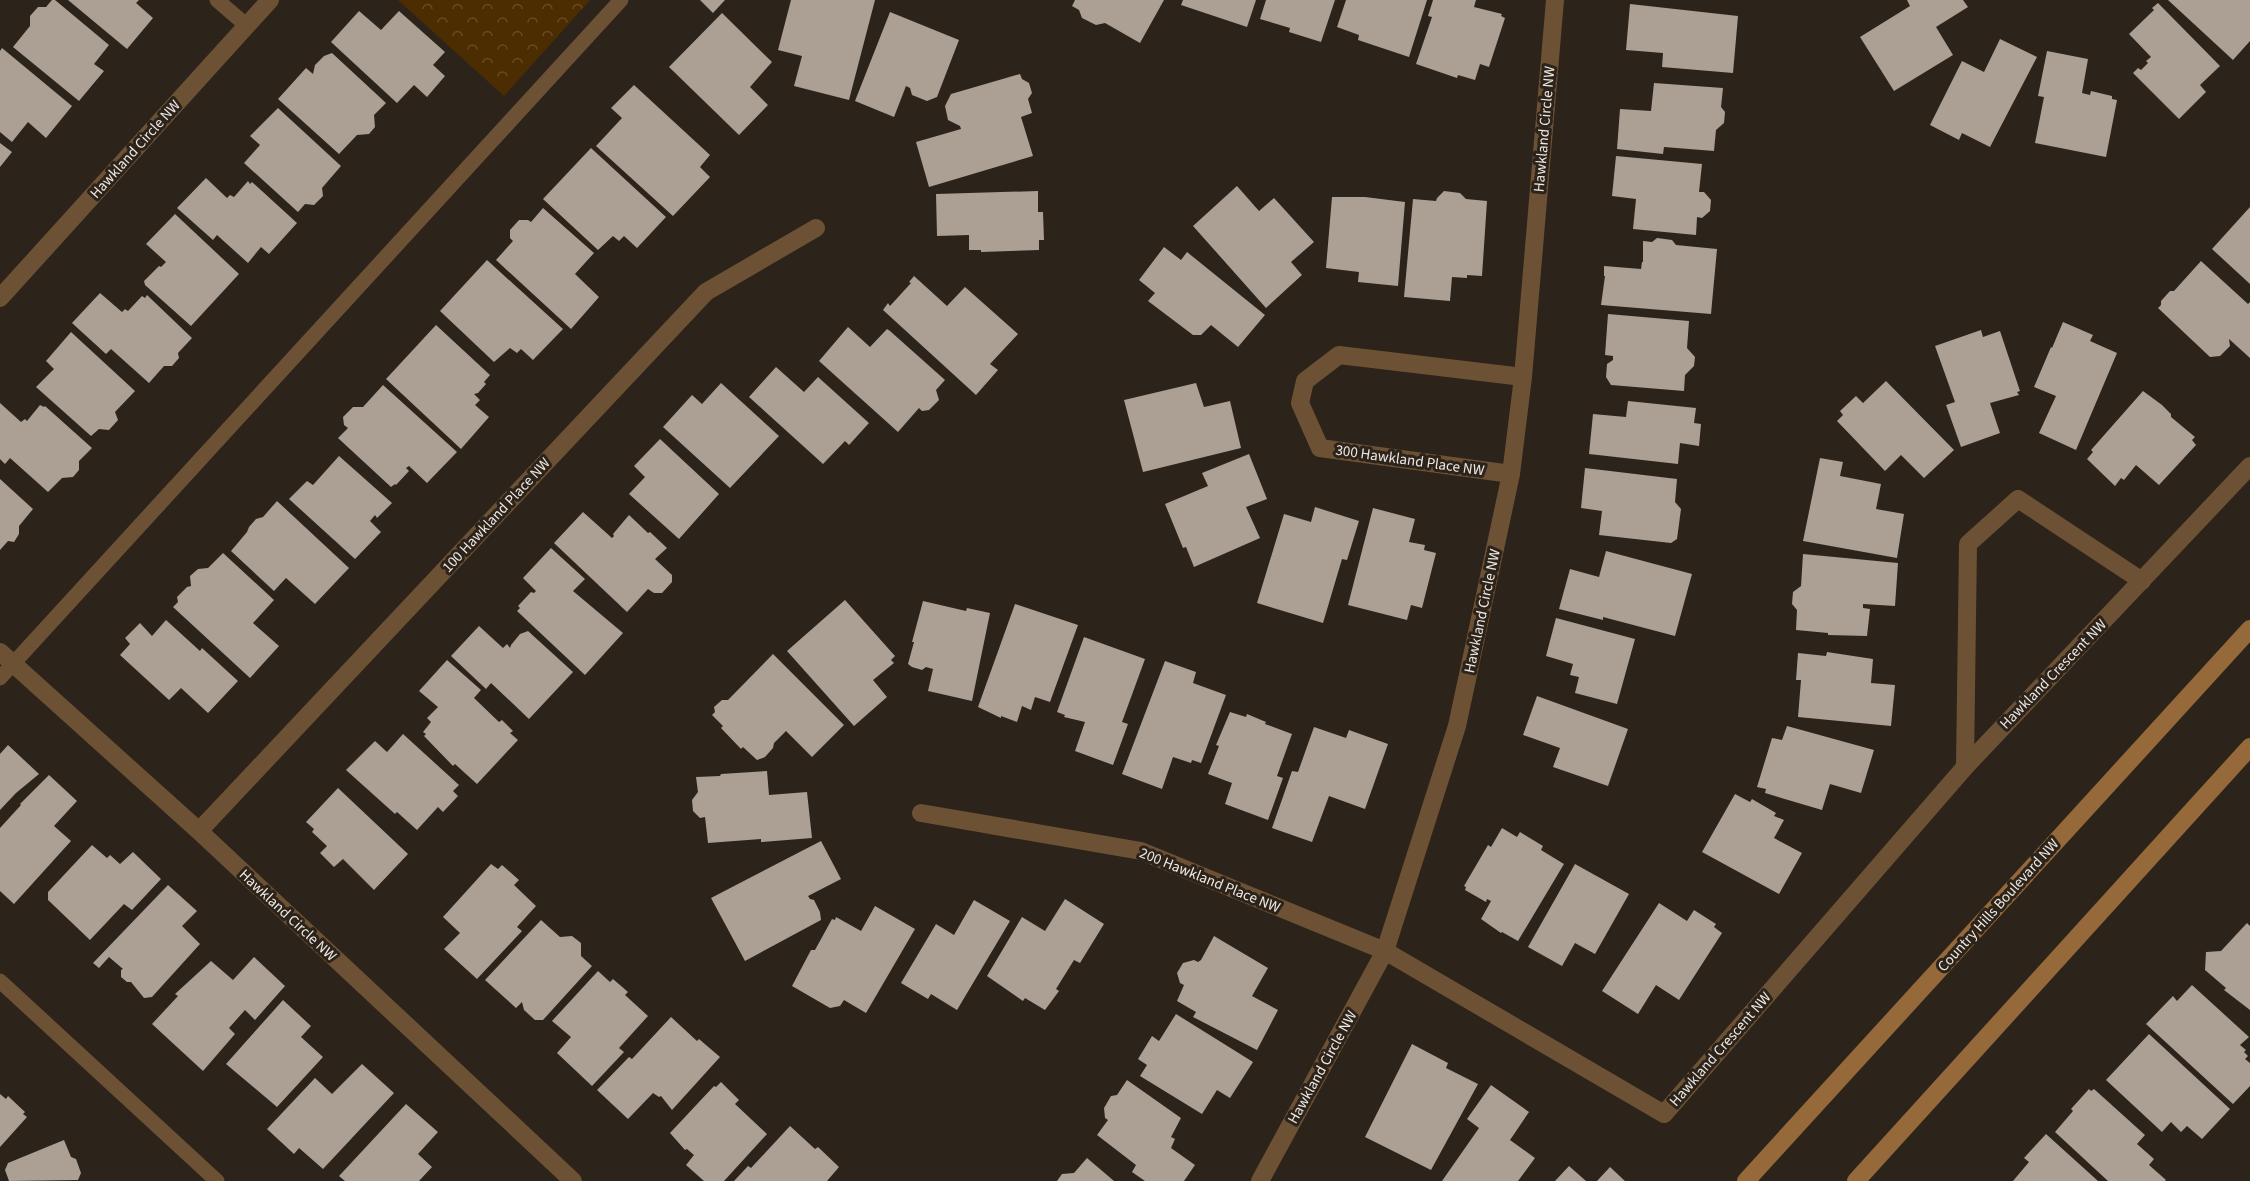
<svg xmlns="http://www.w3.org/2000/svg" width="2250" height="1181" font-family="'Source Sans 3',sans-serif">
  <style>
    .forest { fill: url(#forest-crowns) }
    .building { fill: #aca095 }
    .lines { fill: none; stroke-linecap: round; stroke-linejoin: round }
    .service { stroke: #6d5134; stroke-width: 15 }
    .minor { stroke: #6d5134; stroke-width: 18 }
    .secondary { stroke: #956939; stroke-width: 18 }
    .labels { text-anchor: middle; stroke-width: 6; stroke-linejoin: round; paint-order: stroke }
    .street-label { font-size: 15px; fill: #eee8e2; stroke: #2c231a }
  </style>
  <defs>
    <pattern id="forest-crowns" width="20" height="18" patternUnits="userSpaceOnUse" patternTransform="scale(1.5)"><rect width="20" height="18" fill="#4c2c01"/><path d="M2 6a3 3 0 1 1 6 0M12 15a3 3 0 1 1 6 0" fill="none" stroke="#664b26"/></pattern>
  </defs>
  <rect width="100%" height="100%" fill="#2c231a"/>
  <path class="forest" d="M398 0H590L504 96Z"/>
  <path class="building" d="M52 0H55L109 45 94 64 104 71 79 101 13 47 30 26V16L38 7H46Z
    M68 0H139L136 3 153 18 127 49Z
    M700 0H725L713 13Z
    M791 0H875L849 100 794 86 802 56 778 50Z
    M1075 0H1164L1140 43 1105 23 1096 25 1082 18 1079 10 1072 6Z
    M1183 0H1256L1247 27 1181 5Z
    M1266 0H1335L1321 42 1289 32 1290 28 1260 19Z
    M1346 0H1427L1409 57 1358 40 1359 35 1337 27Z
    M1433 0H1476L1474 7 1502 14 1501 16 1505 18 1489 67 1480 64 1475 80 1458 75 1457 78 1416 64 1432 17 1428 16Z
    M1907 0H1963L1968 7 1936 27 1953 55 1894 91 1860 37 1910 6Z
    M2168 0H2250V41L2233 60Z
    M2158 3 2220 66 2200 85 2206 92 2179 119 2133 73 2138 68 2141 70 2148 63 2146 61 2151 57 2129 34 2154 10 2152 8Z
    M1630 4 1738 16 1733 73 1662 67 1663 53 1626 50Z
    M359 11 381 30 399 11 445 52 433 65 445 76 427 97 414 85 397 103 331 42Z
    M890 12 959 40 937 97 927 101 912 95 910 88 906 86 894 117 855 101Z
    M722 13 772 62 750 87 768 105 739 135 669 67Z
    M2000 39 2037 57 1990 147 1962 133 1959 140 1930 125 1962 61 1984 72Z
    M2 48 72 106 46 138 28 122 12 142 0 132V51Z
    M2047 51 2088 59 2082 93 2090 95 2091 91 2112 96V99L2117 100 2106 157 2035 143 2044 97 2038 96Z
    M332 53 386 103 374 115 375 127 369 134 357 135 339 154 278 99 306 68 313 74 315 65 324 56Z
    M1020 74 1022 79 1029 83 1032 93 1028 99 1032 113 1021 117 1033 156 929 187 916 142 961 129 960 126 948 120 945 106 951 94Z
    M1654 83 1723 88 1721 107 1725 112 1724 123 1716 130 1714 151 1664 147 1663 154 1617 149 1620 109 1651 111Z
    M634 85 710 155 700 167 710 177 673 216 596 146 622 118 611 108Z
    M278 108 341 166 322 188 323 196 314 205 305 204 298 212 244 163 260 145 250 136Z
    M0 143 12 152 0 167Z
    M591 148 666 217 637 248 624 236 619 241 613 236 598 250 543 199Z
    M1616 156 1702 164 1699 192H1704L1711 200 1710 211 1702 218 1697 217 1696 235 1633 229 1636 199 1612 196Z
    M206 178 227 198 230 195 234 197 248 181 250 184 252 182 297 223 269 254 261 247 248 263 217 235 213 240 177 208Z
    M1237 186 1259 211 1274 198 1314 242 1291 262 1302 275 1266 308 1193 226Z
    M1038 191V212H1043L1044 240H1039V250L981 252V250H969V235L937 236 936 194Z
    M1444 191 1460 193 1466 199 1487 201 1482 276 1467 275V278L1452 277 1450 301 1404 297 1413 199 1436 201 1437 198Z
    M1332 197H1365L1405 202 1398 286 1358 282 1359 272 1326 268Z
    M2250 207V284L2212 249Z
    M543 208 594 253 575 274 599 297 571 329 496 260 513 241 510 238V230L519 220H528L531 222Z
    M175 214 239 274 191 326 145 285 144 281 159 266 161 267 166 262 146 244Z
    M1657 238 1672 240 1676 245 1717 249 1711 314 1601 305 1605 276H1604V266L1641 269 1642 262H1643V241L1652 242Z
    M1164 247 1181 260 1187 252 1265 315 1238 347 1211 325 1201 335H1193L1148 301 1155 293 1139 280Z
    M487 260 563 329 533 360 521 349 517 353 510 348 494 362 440 311Z
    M2201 261 2248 304 2250 302V358L2229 339 2230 346 2220 356 2210 357 2158 308 2161 305V301L2170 291H2174Z
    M914 276 947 306 965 287 1018 334 990 364 998 370 976 395 883 310 888 303 890 306 911 283 909 282Z
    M100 293 122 312 125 309 128 311 142 296 145 298 147 295 192 338 178 353 179 358 172 366H164L149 383 111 349 106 354 72 323Z
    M1608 314 1689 321 1687 348 1695 357 1694 366 1685 375 1684 391 1611 385 1606 377 1607 364 1613 360V356L1605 355Z
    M2063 322 2093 335 2090 341 2117 353 2076 450 2039 433 2056 396 2034 387 2051 347 2052 348Z
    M436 325 490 375 484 382 486 384 478 393 474 394 480 400 475 405 489 417 461 449 386 379Z
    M848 327 870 347 887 329 890 331 945 380 936 390 939 400 929 410 922 411 919 408 898 432 819 361Z
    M1981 330 1983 337 2000 331 2020 391 2017 392 2019 395 1990 403 2000 433 1961 447 1946 405 1955 402 1935 346Z
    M71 332 135 391 115 412 118 420 109 430 99 429 91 436 36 387 54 369 46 361Z
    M776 367 804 392 818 377 869 423 849 445 845 441 823 464 749 397Z
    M1886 381 1954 450 1924 478 1901 455 1885 471 1837 421 1843 415 1840 411 1856 396 1863 403Z
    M721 383 779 436 730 488 663 427 692 395 702 404Z
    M1196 383 1204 407 1230 401 1241 448 1143 472 1124 400Z
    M383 385 457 452 427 483 409 466 406 468 409 471 396 485 395 484 391 487 338 438 348 428 344 425 343 417 353 407H363Z
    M2143 391 2162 405 2171 414V417L2195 437 2192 440 2196 445 2159 485 2136 465 2124 480 2121 478 2115 486 2087 459 2093 452 2091 450Z
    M1628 401 1696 408 1694 423 1701 424 1699 446 1680 443 1678 464 1589 454 1593 414 1626 417Z
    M0 403 21 422 25 419 27 421 40 405 44 407 45 406 92 448 79 461V470L73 477 62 478 48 492 10 458 5 464 0 459Z
    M660 439 719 494 679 539 629 494 645 477 634 466Z
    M1249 454 1267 499 1246 507 1260 538 1194 567 1186 547 1183 548 1165 504 1208 486 1202 473Z
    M339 456 392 503 377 518 375 515 370 521 381 532 355 559 289 499 307 481 313 485Z
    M1820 458 1843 462 1840 476 1881 484 1876 509 1904 514 1897 558 1803 541Z
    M1585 468 1677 479 1675 502 1681 509 1677 539 1671 543 1599 535 1602 511 1581 508Z
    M0 479 33 509 19 526V534L14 542 8 541 0 550Z
    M277 501 349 568 315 604 286 578 274 591 231 551 247 532 249 527 256 519 263 517Z
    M1315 507 1359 521 1347 560 1342 559 1323 623 1257 603 1284 514 1311 522Z
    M1373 508 1415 519 1409 542 1425 545 1424 550 1436 553 1422 608 1411 605 1407 620 1348 605Z
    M583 512 612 538 614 536 613 534 629 515 648 533 650 532 667 548 655 559 672 575V582L662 593H654L648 589 627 612 554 543Z
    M551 548 585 579 573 591 623 633 585 675 517 611 520 608 518 606 531 592 534 593 536 591 523 578Z
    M1606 551 1692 574 1675 636 1603 617V620L1559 609 1570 569 1599 577Z
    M223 553 274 600 253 623 279 646 250 678 173 607 178 602 177 597 187 587 191 586 190 576 198 569 208 568Z
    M1803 554 1898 563 1895 606 1863 604V608L1870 609 1867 636 1828 635V633L1796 630 1797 610 1792 604 1793 592 1801 586Z
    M845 600 895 656 891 660 894 663 873 680 887 697 854 726 787 651Z
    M923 601 966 611 967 608 990 613 972 701 928 691 933 669 926 667 922 670 912 667 908 664 914 642H912Z
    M1015 604 1078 625 1050 702 1035 697 1031 710 1022 706 1017 722 1001 716V718L978 707Z
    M1556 618 1635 639 1617 704 1575 693 1579 677 1570 675 1573 664 1546 656Z
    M166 620 200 651 202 648 238 681 208 713 181 688 169 700 120 655 130 644 125 638 140 623 152 636Z
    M479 626 503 648 507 644 510 648 511 645 520 634 528 631 573 672 529 719 491 683 486 689 451 656Z
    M1084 637 1145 659 1122 722 1128 724 1113 765 1075 751 1085 722 1064 717 1065 715 1057 712Z
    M1827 652 1873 659 1871 683 1895 685 1891 726 1798 717 1801 680H1796L1798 653 1826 656Z
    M773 654 844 725 812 757 786 731 774 743 773 748 765 757 757 760 743 747 741 749 721 728 723 726 712 715 715 712 714 707 722 700H728Z
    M447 660 481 690 474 698 499 722 502 720 513 731 510 733 518 740 477 784 455 764 453 766 424 736 426 734 423 732 431 722 427 718 438 707 419 691Z
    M1165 661 1196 672 1193 683 1226 695 1201 763 1192 760 1191 763 1173 757 1162 789 1122 774Z
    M1537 696 1628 729 1608 786 1553 767 1560 748 1523 735Z
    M1230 712 1246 717 1247 714 1266 722 1265 724 1292 734 1277 776 1283 778 1268 820 1225 804 1232 783 1208 774 1219 746 1216 745Z
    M1787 726 1874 750 1861 793 1830 784 1822 810 1765 793 1766 789 1757 787 1772 738 1782 740Z
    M1314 727 1346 738 1349 730 1388 744 1365 809 1329 796 1312 842 1272 828 1292 771 1298 772Z
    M403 734 459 785 453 791 458 796 443 812 438 807 417 830 397 812 395 814 346 770 375 741 387 752Z
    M8 745 39 774 16 793 0 810V754Z
    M767 771 769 795 807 792 812 838 761 842V839L708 843 705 817 700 818 693 811 692 800 698 792 696 777 720 776 721 774Z
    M49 775 77 801 54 826 71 841 14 904 0 891V828L21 805 20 804Z
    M338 788 408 854 374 890 343 859 334 867 320 853 327 846 312 832 314 829 306 822Z
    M1735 794 1750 802 1752 799 1776 813 1774 816 1784 820 1774 838 1802 853 1779 894 1702 852Z
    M1502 828 1517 837 1520 832 1543 846 1541 850 1564 864 1518 941 1502 932 1501 933 1481 919 1491 901 1487 899 1486 902 1465 890 1466 887 1464 886 1488 845 1491 847Z
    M821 841 841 879 808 896 810 899 814 900 820 912 821 920 745 961 711 898Z
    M92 845 107 858 110 855 120 864 133 852 161 879 132 910 124 904 90 940 48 900V892Z
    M491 864 498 869 502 865 519 880 514 885 536 906 517 927 522 931 477 979 444 949 460 933 443 917Z
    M1575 864 1629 894 1595 954 1575 943 1562 966 1528 947Z
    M168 885 197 911 182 926 200 944 152 997 144 998 131 982H127L121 977V970L123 969 109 957 99 968 93 963Z
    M1065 899 1104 924 1080 963 1074 960 1056 989 1059 991 1045 1010 1025 998 1023 1001 987 976 1022 917 1045 931Z
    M974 900 1010 921 957 1010 931 994 928 999 901 983 936 924 954 935Z
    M1659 903 1687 921 1694 910 1716 924 1714 927 1722 933 1679 1000 1656 985 1638 1014 1602 991Z
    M875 906 915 929 866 1013 844 1000 840 1006 830 1008 792 986 811 950H815L832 919 835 920 836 917 861 931Z
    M541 920 560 937 572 936 581 943V956L592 966 543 1020H535L524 1010 522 1002 516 1008 485 980Z
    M2247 923 2250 926V1010L2224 990 2226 988 2205 970 2206 952 2221 951Z
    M1214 936 1268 968 1252 996 1278 1010 1257 1050 1193 1017 1196 1012 1177 1001 1184 985 1180 983 1177 973 1183 963 1194 960 1198 962 1201 960Z
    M254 957 285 986 255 1020 245 1010 229 1028 235 1034 203 1071 152 1024 178 996 175 994 211 961 233 980Z
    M598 971 610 982 613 979 628 992 625 995 648 1016 619 1048 624 1052 592 1086 557 1053 571 1037 552 1021Z
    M2192 985 2249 1037 2240 1045 2246 1050 2244 1052 2248 1056 2245 1059 2250 1063V1086L2233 1104 2146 1024 2173 996 2177 1001Z
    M283 1000 311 1026 301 1037 323 1057 277 1107 226 1064Z
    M1176 1014 1253 1062 1230 1098 1217 1090 1202 1114 1140 1076 1147 1065 1138 1059 1152 1036 1159 1041Z
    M671 1017 697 1041 699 1039 720 1057 672 1110 661 1096 659 1097 653 1093 628 1119 597 1090 629 1057 632 1059Z
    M2149 1034 2230 1109 2202 1139 2187 1126 2181 1132 2171 1122 2162 1132 2106 1080Z
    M1412 1044 1448 1063 1446 1068 1478 1084 1431 1170 1365 1137Z
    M362 1064 394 1093 323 1169 299 1148 294 1154 267 1129 315 1078 332 1094Z
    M1127 1080 1181 1118 1171 1137 1175 1139 1171 1148 1195 1165 1184 1181H1145L1132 1172 1136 1165 1097 1135 1108 1120 1105 1118 1104 1108 1111 1096 1117 1095Z
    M721 1082 739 1100 735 1104 767 1134 724 1181H704L686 1165 694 1155 687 1149 685 1150 670 1133 714 1086 716 1087Z
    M1491 1085 1529 1112 1510 1140 1535 1158 1518 1181H1442L1479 1128 1467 1119Z
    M2089 1089 2091 1091 2094 1089 2145 1135 2137 1144 2154 1159 2149 1165 2166 1180 2165 1181H2108L2055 1132 2073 1111 2071 1109Z
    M0 1094 6 1099 8 1096 25 1112 23 1114 27 1117 0 1147Z
    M406 1104 438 1132 418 1154 432 1167 419 1181H345L339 1176Z
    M790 1126 815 1149 818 1147 839 1167 827 1181H734L748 1166 751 1168Z
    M2046 1134 2098 1181H2013L2029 1162 2024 1158Z
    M64 1140 71 1157 76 1159 81 1173 78 1180 9 1181 5 1170 8 1163Z
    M1087 1158 1114 1181H1057L1062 1174 1074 1173Z
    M1569 1166 1586 1181H1555Z
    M1610 1167 1625 1181H1597Z"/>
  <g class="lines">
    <path class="service" d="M217 0 246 25
      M0 678 621 0
      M0 981 217 1181"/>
    <path class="minor" d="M0 298 270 0
      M1511 474 1320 448 1300 403 1305 381 1339 355 1523 377
      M0 652 199 831 573 1181
      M1965 767 1968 544 2018 499 2142 581
      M921 813 1141 851 1385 951 1664 1114 1965 767 2250 466
      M199 831 706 292 816 228
      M1260 1181 1385 951 1457 726 1511 474 1523 377 1555 0"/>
    <path class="secondary" d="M1746 1181 2250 629
      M1856 1181 2250 747"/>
  </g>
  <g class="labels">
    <g class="street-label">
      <text transform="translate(1544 129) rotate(-85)" y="5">Hawkland Circle NW</text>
      <text transform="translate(135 149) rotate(-48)" y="5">Hawkland Circle NW</text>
      <text transform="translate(1410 460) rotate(8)" y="5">300 Hawkland Place NW</text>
      <text transform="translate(496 515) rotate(-47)" y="5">100 Hawkland Place NW</text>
      <text transform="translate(1482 611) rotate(-78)" y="5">Hawkland Circle NW</text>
      <text transform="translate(2053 674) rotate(-46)" y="5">Hawkland Crescent NW</text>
      <text transform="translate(1210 880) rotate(22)" y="5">200 Hawkland Place NW</text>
      <text transform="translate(1998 905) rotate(-48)" y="5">Country Hills Boulevard NW</text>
      <text transform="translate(288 915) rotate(43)" y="5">Hawkland Circle NW</text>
      <text transform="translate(1720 1049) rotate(-49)" y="5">Hawkland Crescent NW</text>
      <text transform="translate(1322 1067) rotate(-61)" y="5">Hawkland Circle NW</text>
    </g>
  </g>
</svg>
